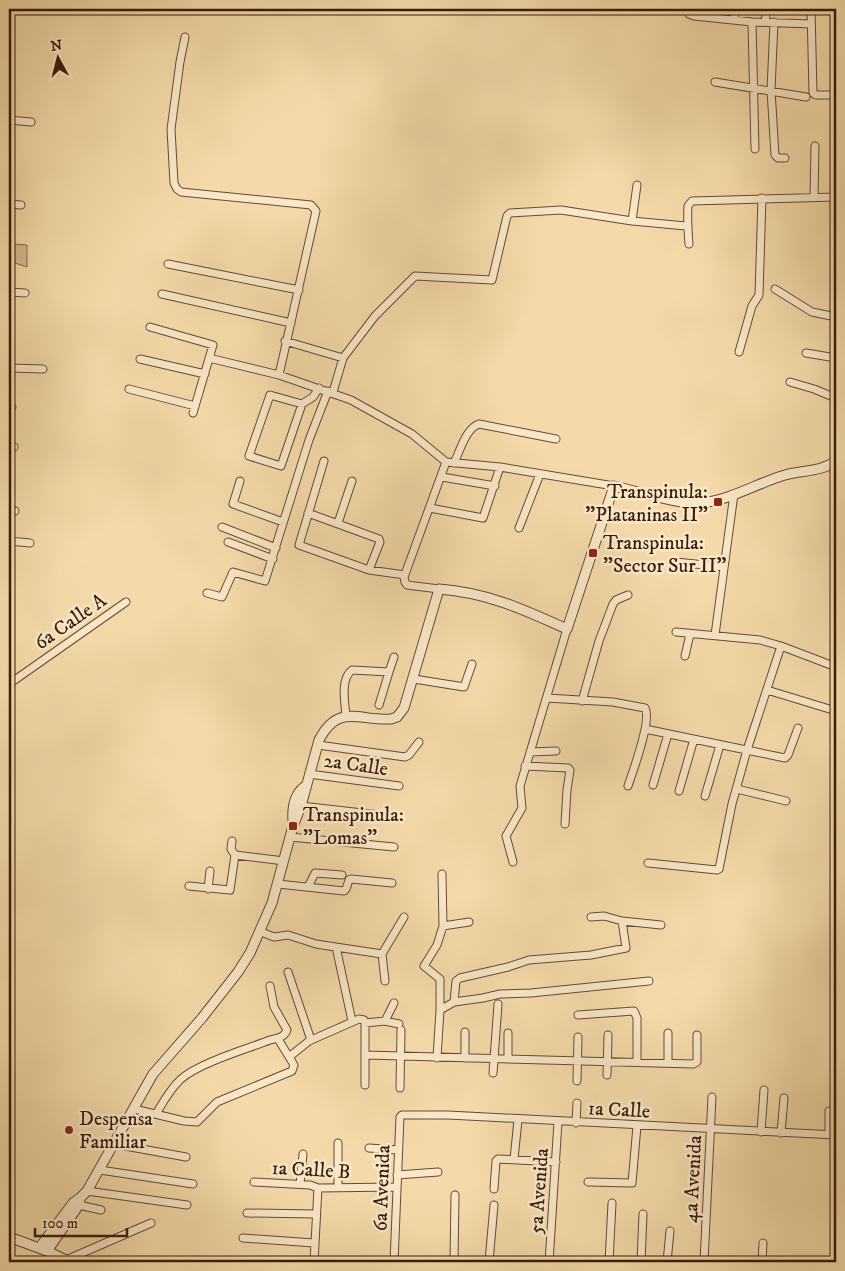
<svg xmlns="http://www.w3.org/2000/svg" width="845" height="1271" font-family="'IM FELL DW Pica',serif">
  <style>
    .green { fill: #d4b98f; stroke: #866a4c }
    .lines { fill: none; stroke-linecap: round; stroke-linejoin: round }
    .minor-casing { stroke: #684a31; stroke-width: 9 }
    .tertiary-casing { stroke: #684a31; stroke-width: 11 }
    .minor { stroke: #f8e7c8; stroke-width: 7 }
    .tertiary { stroke: #f8e7c8; stroke-width: 9 }
    .poi-dot { fill: #8f2418; stroke: #f8e7c8; stroke-width: 2 }
    .labels { text-anchor: middle; stroke-width: 5; stroke-linejoin: round; paint-order: stroke }
    .poi-label { font-size: 20px; fill: #391a09; stroke: #f8e7c8; text-anchor: start }
    .street-label { font-size: 20px; fill: #391a09; stroke: #f8e7c8 }
  </style>
  <rect width="100%" height="100%" fill="#f4daaa"/>
  <filter id="stains"><feTurbulence type="fractalNoise" baseFrequency=".004" numOctaves="4"/><feColorMatrix values="0 0 0 0 .2 0 0 0 0 .09 0 0 0 0 .02 0 0 0 .5 -.17"/></filter>
  <radialGradient id="worn" r=".72"><stop offset=".6" stop-color="#630" stop-opacity="0"/><stop offset="1" stop-color="#630" stop-opacity=".3"/></radialGradient>
  <path class="green" d="M9 240 13 244 27 245V267L9 261Z"/>
  <g class="lines">
    <defs>
      <path id="minor" d="M688 9 689 14 694 16 752 22 811 24
        M811 9 813 93 816 95H836
        M734 20 735 9
        M752 22 755 149
        M765 22 767 9
        M774 22 771 90 775 155 778 158H785
        M185 37 180 62 171 129 174 183 177 189 181 192 311 205 316 211 279 375
        M715 82 806 97
        M9 120 31 122
        M814 197 815 146
        M9 204 21 205
        M632 221 637 185
        M689 244C688 231 687 219 688 206L692 201 836 197
        M168 264 299 290
        M775 289 812 312 836 317
        M9 292 25 293
        M162 294 291 323
        M150 327 213 345 193 413
        M285 341 343 358
        M739 352 752 306 759 295 762 198
        M806 353 836 358
        M209 358 279 375 351 400 412 434 446 462 500 467 614 486
        M140 359 205 374
        M9 368 43 369
        M790 382 814 389 836 398
        M129 389 195 406
        M333 392 343 358 375 316 415 276 492 280 507 216 510 213 561 210 632 221 686 226
        M302 404 270 395 249 456 281 466 302 404 313 397 319 388
        M9 407H12
        M9 447H14
        M324 461 299 545 369 570 405 575
        M454 463C460 451 466 428 479 424L556 439
        M442 477 495 486
        M240 481 233 504 283 522
        M430 508 483 518 500 467
        M9 511H15
        M308 513 379 539 380 542 369 570
        M338 523 352 481
        M222 527 276 548
        M519 528 540 474
        M9 541 30 543
        M228 542 273 559
        M676 562 724 567
        M439 589 407 585 405 582 404 577 446 462
        M207 593 222 597 233 572 265 581 309 440 328 391
        M715 635 734 494
        M781 646 836 667
        M685 656 690 634
        M389 672 394 657
        M414 679 464 687 472 664
        M9 684 126 602
        M767 690 836 711
        M547 698 613 702 645 708C652 720 633 771 628 786
        M582 701 599 641 613 604 616 600 628 595
        M346 716C345 703 340 679 352 670L389 672 379 705
        M645 729 785 758 788 755 798 728
        M318 745 405 757 409 755 419 742
        M530 752 556 751
        M525 766 568 768 570 770 567 790 565 824
        M309 774 399 786
        M653 785 668 734
        M737 789 786 801
        M679 791 694 739
        M705 796 720 745
        M301 806 398 817
        M290 837 394 847
        M232 841 231 849 235 855
        M513 862 506 836 522 808 520 786 567 629
        M648 863 717 870 719 869 732 804 747 750 781 646 760 640 676 632
        M278 884 344 891 346 889 349 880 351 879 392 883
        M189 886 230 890 235 855 284 861
        M308 887 315 873 342 875
        M208 889 210 871
        M591 917 604 916 622 921
        M443 926 469 922
        M261 932 274 937 288 935 316 944 382 954 404 917
        M336 947 352 1021
        M382 954 385 981
        M288 972 311 1040
        M454 1002 456 981 460 978 508 967 529 960 591 955 626 948 622 921 661 925
        M440 1010V979L424 966 437 945 443 926 442 874
        M578 1015 634 1011 637 1018V1061
        M385 1021 394 1003
        M465 1032V1058
        M668 1033V1063
        M366 1055 693 1064 697 1062V1035
        M289 1057 309 1041 359 1019 364 1020 365 1023 385 1021 399 1024
        M437 1058 440 1010 454 1002 483 998 500 994 531 993 649 981
        M508 1059V1033
        M493 1073 498 1004
        M607 1075 608 1035
        M577 1081 578 1037
        M365 1085V1023
        M400 1088 401 1030
        M134 1109 184 1121 197 1122 217 1102 292 1071 294 1065 278 1039
        M156 1114C163 1102 170 1089 181 1079 199 1063 247 1049 270 1040 277 1038 284 1038 287 1030L274 1007 270 986
        M576 1123 577 1103
        M761 1132 764 1090
        M781 1133 784 1098
        M829 1135V1111
        M114 1144 186 1157
        M369 1148 398 1150
        M514 1159 518 1120
        M100 1170 193 1184
        M397 1175 438 1172
        M254 1182 310 1185 318 1188 396 1187
        M588 1182 632 1183 637 1126
        M300 1184 303 1154
        M338 1187V1143
        M494 1189 496 1161 498 1159 556 1162
        M87 1191 187 1205
        M79 1205 101 1210
        M247 1213 315 1214
        M243 1238 314 1243
        M66 1260 151 1223
        M314 1262 318 1188
        M394 1262 400 1117 402 1115H448L836 1135
        M454 1262 455 1195
        M489 1262 494 1205
        M549 1262 558 1122
        M609 1262 612 1203
        M641 1262 643 1214
        M667 1262 670 1231
        M704 1262 712 1097
        M762 1262 763 1243"/>
      <path id="tertiary" d="M293 821C292 808 294 795 304 787
        M9 1237 47 1251 70 1262
        M39 1248 73 1203 80 1198 87 1191 153 1074 202 1018 238 972 250 953 272 903 293 826 301 806 319 740C338 703 359 721 391 719L397 717 404 708 439 589C489 593 522 609 567 629L614 486C637 491 680 505 701 503 731 500 757 483 785 475 802 470 821 472 836 461
        M47 1251 79 1205 80 1198"/>
    </defs>
    <use href="#minor" class="minor-casing"/>
    <use href="#tertiary" class="tertiary-casing"/>
    <use href="#minor" class="minor"/>
    <use href="#tertiary" class="tertiary"/>
  </g>
  <g class="poi-dot">
    <rect x="713" y="497" width="10" height="10" rx="2.5"/>
    <rect x="588" y="548" width="10" height="10" rx="2.5"/>
    <rect x="288" y="821" width="10" height="10" rx="2.5"/>
    <circle cx="69" cy="1130" r="5"/>
  </g>
  <g class="labels">
    <g class="poi-label">
      <text x="708" y="498" text-anchor="end">Transpinula:<tspan x="708" dy="23">"Plataninas II"</tspan></text>
      <text x="603" y="549">Transpinula:<tspan x="603" dy="23">"Sector Sur II"</tspan></text>
      <text x="303" y="821">Transpinula:<tspan x="303" dy="23">"Lomas"</tspan></text>
      <text x="79" y="1125">Despensa<tspan x="79" dy="23">Familiar</tspan></text>
    </g>
    <g class="street-label">
      <text transform="translate(70 621) rotate(-35)" y="7">6a Calle A</text>
      <text transform="translate(356 764) rotate(8)" y="7">2a Calle</text>
      <text transform="translate(619 1109) rotate(3)" y="7">1a Calle</text>
      <text transform="translate(311 1169) rotate(3)" y="7">1a Calle B</text>
      <text transform="translate(692 1179) rotate(-87)" y="7">4a Avenida</text>
      <text transform="translate(381 1188) rotate(-88)" y="7">6a Avenida</text>
      <text transform="translate(538 1191) rotate(-86)" y="7">5a Avenida</text>
    </g>
  </g>
  <rect width="845" height="1271" fill="none" stroke="#f4daaa" stroke-width="30"/>
  <rect x="10" y="10" width="825" height="1251" fill="none" stroke="#391a09" stroke-width="2.5"/>
  <rect x="15" y="15" width="815" height="1241" fill="none" stroke="#391a09"/>
  <g transform="translate(58 58) rotate(353)" stroke="#f8e7c8" stroke-width="4" paint-order="stroke">
  <path d="M0-4L9 19L0 12L-9 19Z" fill="#391a09"/>
  <text y="-8" font-size="14" font-weight="bold" text-anchor="middle" fill="#391a09">N</text>
  </g>
  <path d="M35 1228v8h92v-8" fill="none" stroke="#391a09" stroke-width="2.5"/>
  <text x="42" y="1228" font-size="15" fill="#391a09" stroke="#f8e7c8" stroke-width="4" paint-order="stroke">100 m</text>
  <rect width="100%" height="100%" filter="url(#stains)"/>
  <rect width="100%" height="100%" fill="url(#worn)"/>
</svg>
